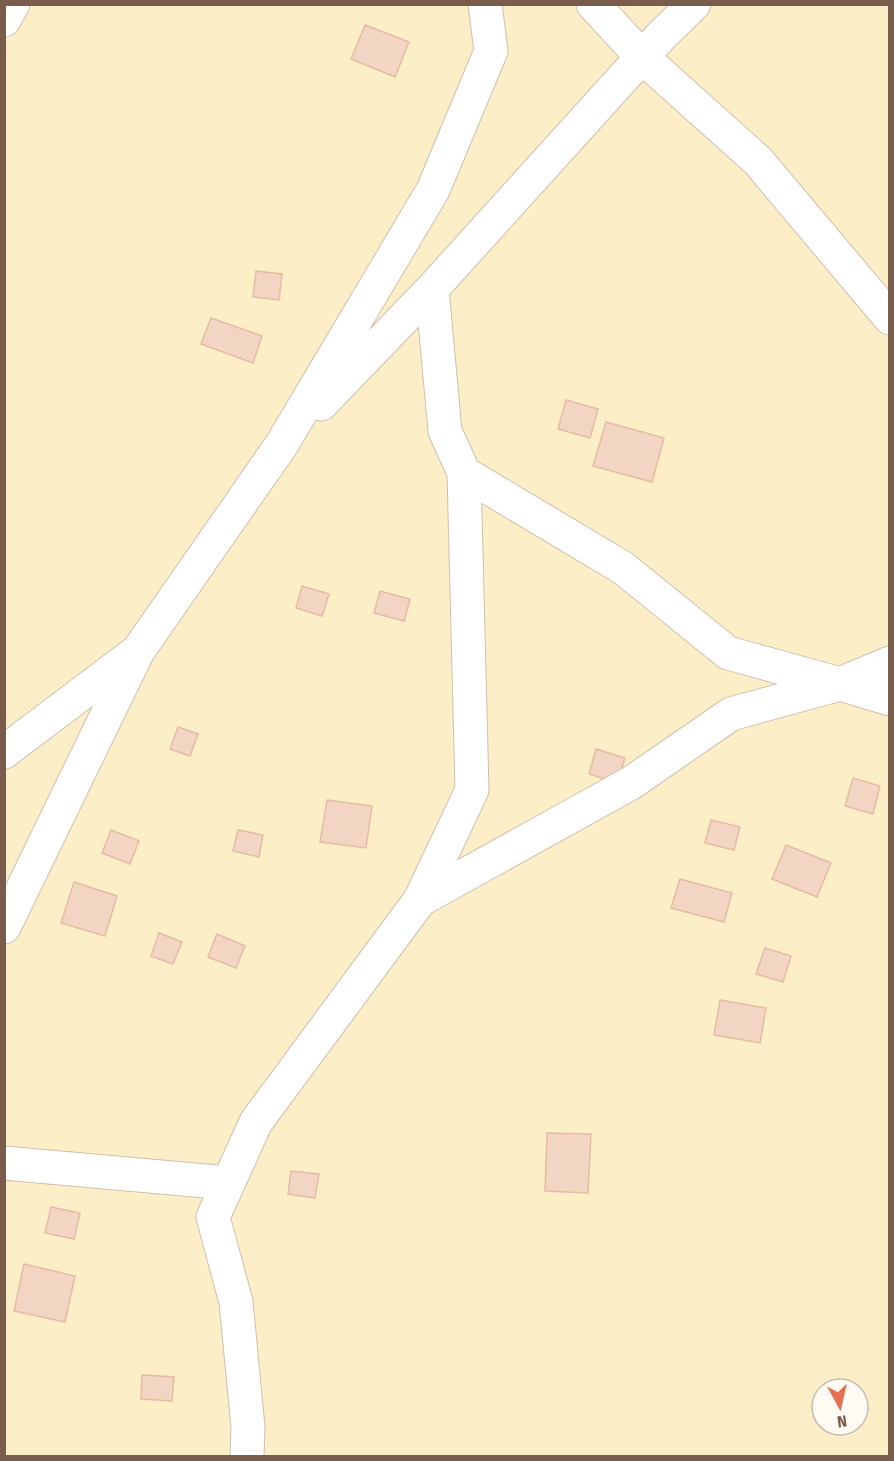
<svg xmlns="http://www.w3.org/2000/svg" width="894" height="1461" font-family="'Fira Sans Condensed',sans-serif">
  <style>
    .sand { fill: #fcefc7; fill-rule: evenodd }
    .building { fill: #f3d5c3; stroke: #e6bba3; stroke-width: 1.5 }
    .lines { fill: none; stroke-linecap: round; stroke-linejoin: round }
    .minor-casing { stroke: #d1beb0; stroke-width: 35 }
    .minor { stroke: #fff; stroke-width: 33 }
  </style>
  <rect width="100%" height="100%" fill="#fdf6ec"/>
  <path class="sand" d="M5 5H889V1456H5ZM822 1389H858V1425H822Z"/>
  <path class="building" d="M365 25 409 42 395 77 351 59Z
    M256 271 282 274 279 300 253 297Z
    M211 318 262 336 253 363 201 344Z
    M566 400 598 409 590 438 558 429Z
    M606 422 664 438 652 482 593 466Z
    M302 586 329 594 322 616 296 608Z
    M380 591 410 599 404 621 374 613Z
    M178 727 198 734 190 756 170 749Z
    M596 749 625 758 617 783 589 774Z
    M853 778 880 786 873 814 845 806Z
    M327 800 372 806 366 848 320 842Z
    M711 820 740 827 734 850 705 843Z
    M111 830 139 841 130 864 102 853Z
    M238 830 263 835 259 857 233 851Z
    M786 845 831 863 817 897 772 879Z
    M680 879 732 893 724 922 671 908Z
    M74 882 117 896 105 936 61 923Z
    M159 933 182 942 173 964 151 956Z
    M217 934 245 946 236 968 208 957Z
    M765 948 791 956 783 982 756 974Z
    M720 1000 766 1008 760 1043 714 1035Z
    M547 1133 591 1134 588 1193 545 1191Z
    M291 1171 319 1174 315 1198 288 1194Z
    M51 1207 80 1213 74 1239 45 1233Z
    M24 1264 75 1276 65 1322 14 1311Z
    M142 1375 174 1377 172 1401 141 1399Z"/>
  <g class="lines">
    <defs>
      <path id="minor" d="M593 4 642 57 758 161 890 318
        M4 20 13 4
        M432 289 445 431 464 473 623 568 728 653 840 684 890 663
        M321 404 432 289 661 36 694 4
        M4 752 134 654
        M420 900 631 783 731 714 840 684 890 699
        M4 927 138 651 282 444 433 190 491 51 485 4
        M4 1163 228 1183
        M247 1456 248 1427 236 1302 213 1217 256 1122 420 900 472 790 464 473"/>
    </defs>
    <use href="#minor" class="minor-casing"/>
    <use href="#minor" class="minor"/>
  </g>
  <rect width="894" height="1461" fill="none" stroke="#7a5c4d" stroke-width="12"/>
  <g transform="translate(840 1407) rotate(172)"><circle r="28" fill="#fffaf3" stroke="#cabbb1" stroke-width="1.5"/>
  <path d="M0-4.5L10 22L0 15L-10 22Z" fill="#e76f51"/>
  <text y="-9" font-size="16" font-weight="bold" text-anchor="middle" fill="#7a5c4d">N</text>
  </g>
</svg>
